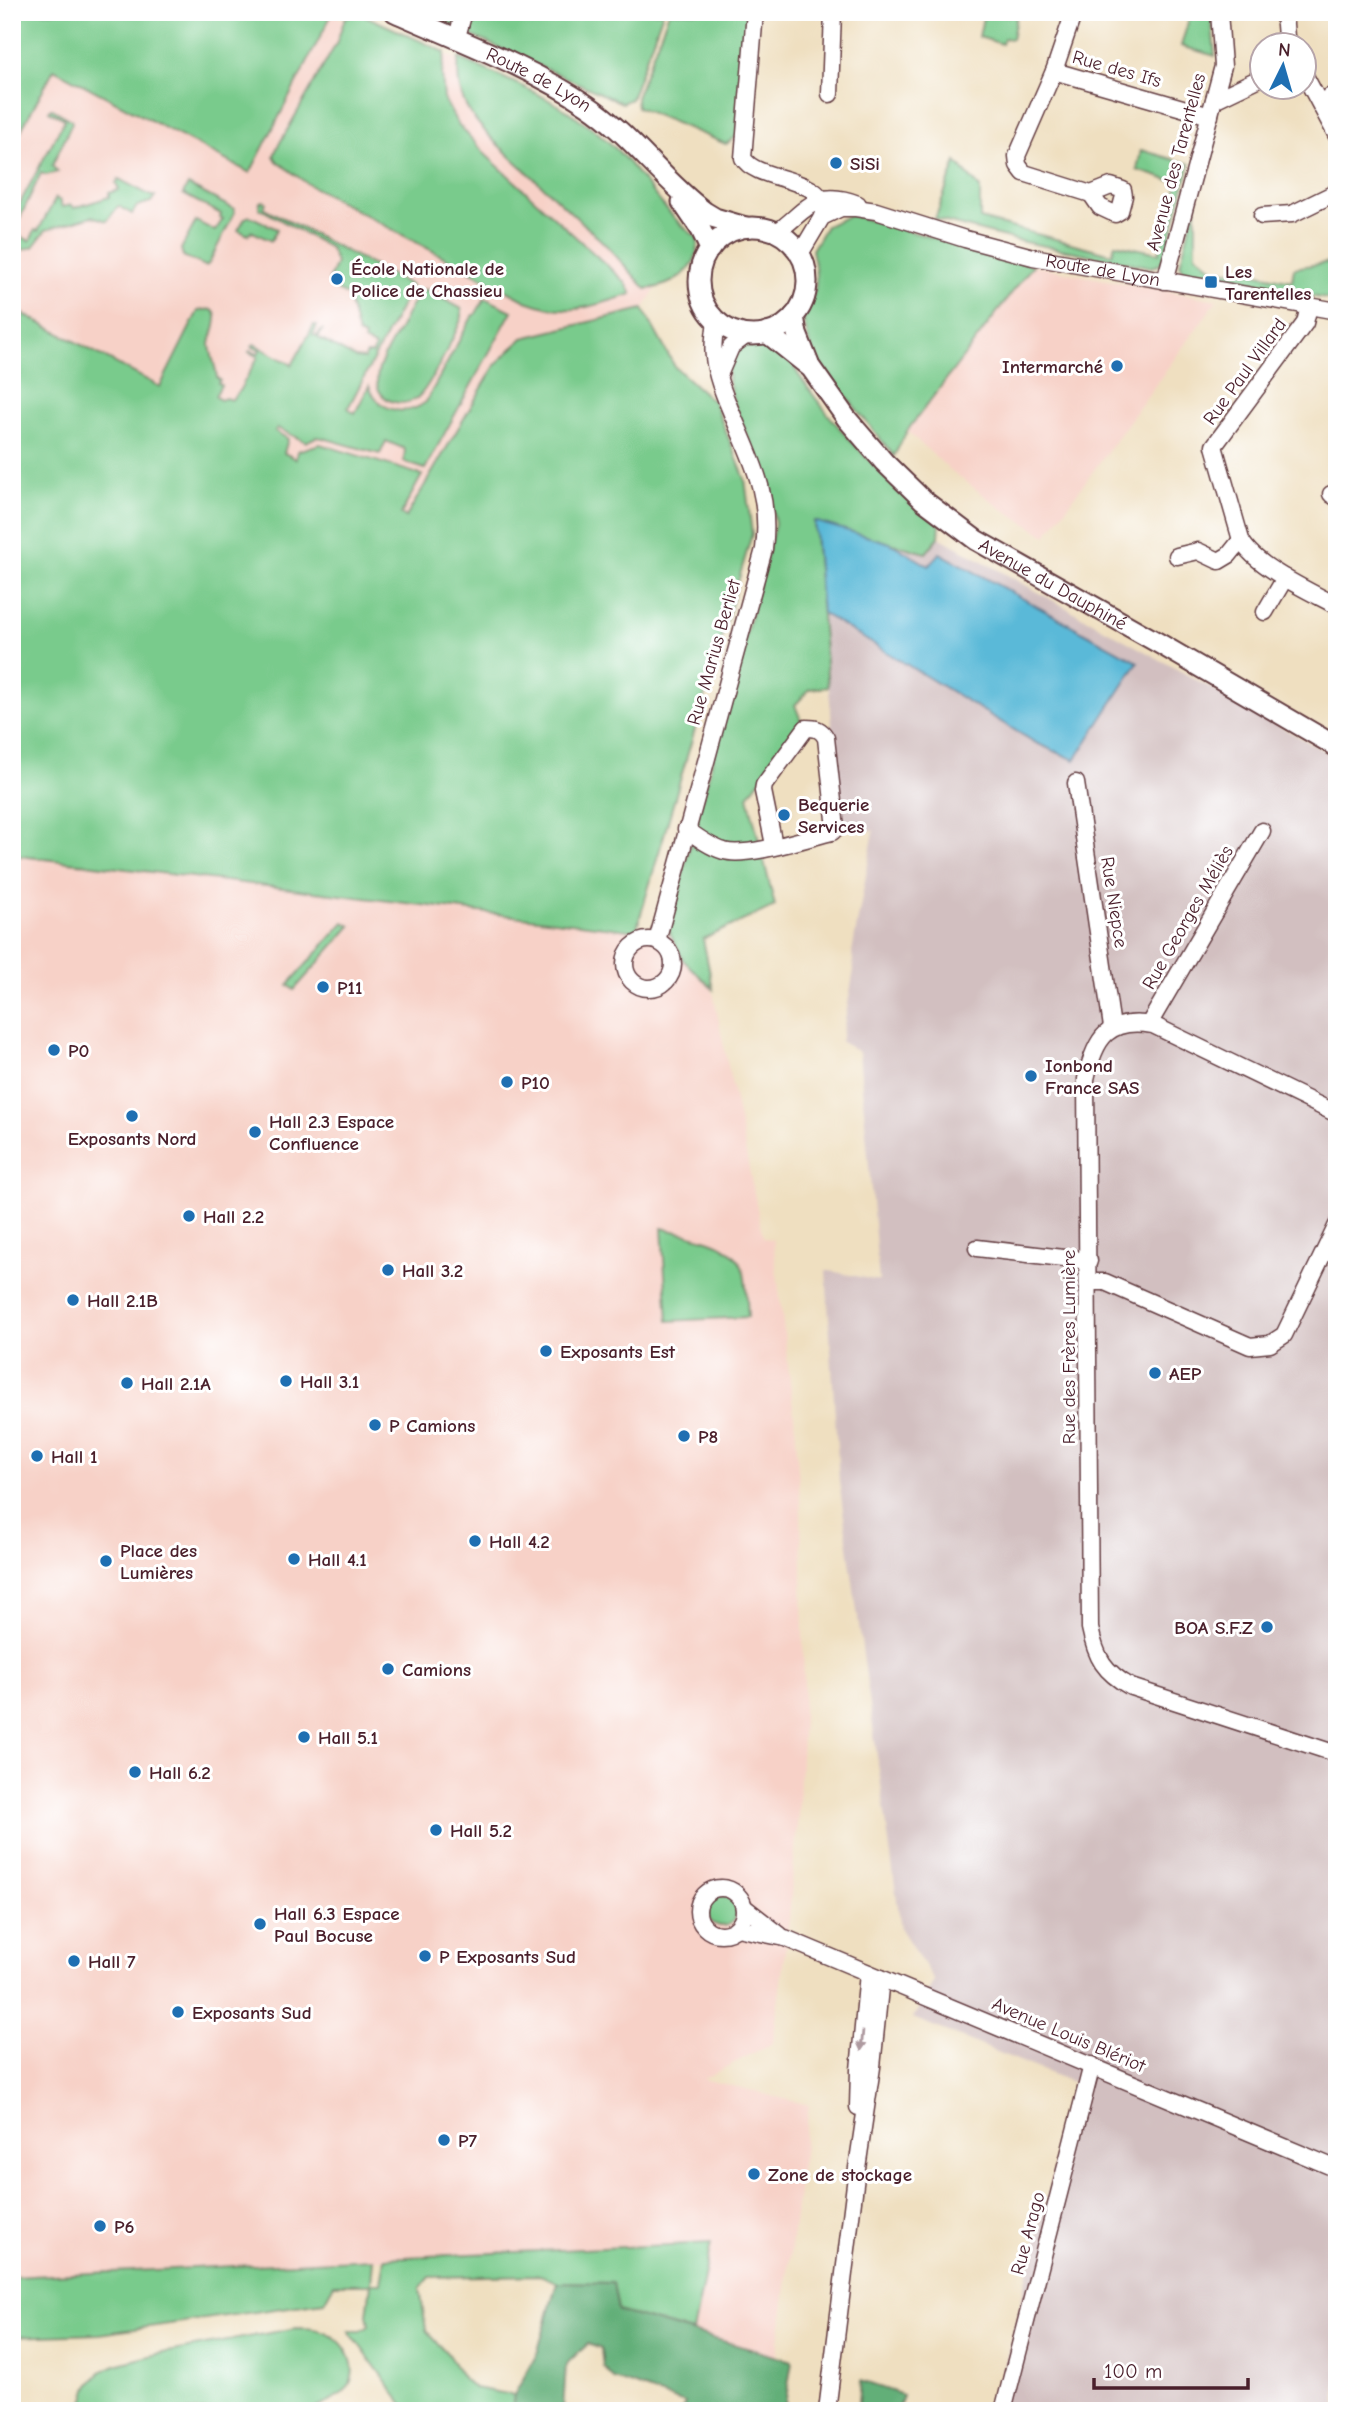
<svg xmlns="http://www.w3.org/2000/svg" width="1349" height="2423" font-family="'Comic Neue',sans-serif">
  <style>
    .built { fill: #f7d1c7 }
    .industrial { fill: #d2bfc0 }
    .green { fill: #79cb8c; stroke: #62755c; stroke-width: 2 }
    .forest { fill: #62af78; stroke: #566752; stroke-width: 2 }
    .water { fill: #5ab9d8; stroke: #526c82; stroke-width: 2 }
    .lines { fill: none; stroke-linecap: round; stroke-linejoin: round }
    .minor-casing { stroke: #633c41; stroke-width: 19 }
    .major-casing { stroke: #633c41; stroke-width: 23 }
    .minor { stroke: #fff; stroke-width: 16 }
    .major { stroke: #fff; stroke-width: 19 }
    .oneway { fill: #ae9aa0 }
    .poi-dot { fill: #1f6fb2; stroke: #fff; stroke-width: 2.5 }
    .labels { text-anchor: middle; stroke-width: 6; stroke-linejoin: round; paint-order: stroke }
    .street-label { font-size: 19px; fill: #4a1f2b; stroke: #fff }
    .poi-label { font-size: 19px; font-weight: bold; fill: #4a1f2b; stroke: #fff; text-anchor: start }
  </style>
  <rect width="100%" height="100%" fill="#fff"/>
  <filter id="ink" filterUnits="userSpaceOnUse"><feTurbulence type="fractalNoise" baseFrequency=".0143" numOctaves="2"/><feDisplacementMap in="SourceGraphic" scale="14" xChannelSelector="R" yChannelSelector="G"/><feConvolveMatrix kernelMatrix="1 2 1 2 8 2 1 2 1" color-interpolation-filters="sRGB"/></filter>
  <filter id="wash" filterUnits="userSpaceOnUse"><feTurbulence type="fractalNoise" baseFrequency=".00686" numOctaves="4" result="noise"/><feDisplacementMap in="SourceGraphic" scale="28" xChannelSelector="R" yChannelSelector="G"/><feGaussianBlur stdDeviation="1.57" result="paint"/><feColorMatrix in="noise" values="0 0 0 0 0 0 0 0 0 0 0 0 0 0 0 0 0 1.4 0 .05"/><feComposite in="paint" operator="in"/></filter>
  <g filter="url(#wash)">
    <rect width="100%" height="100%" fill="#efdfc0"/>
    <path class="built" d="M332 14 349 23 390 28 573 116 640 175 681 224 680 250 643 309 523 338 497 364 406 517 12 308V147L54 69 250 173Z
      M1033 265 1078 275 1217 300 1046 536 998 506 949 469 907 431Z
      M12 855 702 939 763 1237 773 1240 795 1424 801 1515 804 1693 799 1803 789 1919 773 2043 703 2079 809 2105 777 2357 693 2332 710 2243 12 2277Z"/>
    <path class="industrial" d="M814 521 926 553 939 537 1337 758V2411H993L1076 2084 913 2018 934 1981 901 1929 839 1481 826 1270 879 1281 859 1052 841 1042 854 970 852 952 874 831 841 825Z"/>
    <path class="green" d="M12 12H327L332 14 250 173 54 69 12 147Z
      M419 12H663L631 99 622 103Z
      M669 12H747L737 136 726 144 637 107 636 98Z
      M984 12 1008 16 1009 12H1017L1012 39 1004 38 1002 44 979 37Z
      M1191 12H1211L1215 56 1181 46Z
      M359 13 445 52 442 74 444 99 457 123 487 156 625 282 632 294C590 307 569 317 526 301L309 185 277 161 274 156 277 148 336 44 345 18Z
      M459 58C516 83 573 106 617 150 641 174 669 220 697 237 703 268 672 287 646 289L605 244 495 142C469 114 454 98 459 58Z
      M51 108 71 120 72 123 52 166 58 172 46 175 41 173 17 224 19 226 16 234 30 241 35 230 38 231 56 198 60 201 62 207 72 205 74 208 109 197V193L119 190 116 183 119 179 151 196H155L151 202 137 206 132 214 118 206 107 221 92 216 46 230 33 247 12 253V218L65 119 49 111Z
      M1141 150 1190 164 1165 256 1159 265 1151 267 1024 242 935 219 956 162 980 188V219L1112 254 1115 244 1159 253 1178 183 1137 170Z
      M188 185 234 209 235 212 208 265 205 266 183 256 181 249 196 221 215 231 223 219 220 218 221 214 183 194Z
      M263 201 266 202 264 208 412 286 348 408 355 413 369 386C378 411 405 418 426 402L473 315H475L485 298 512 311 425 469 404 462 405 449 386 441 380 454 323 438 316 437 306 442 277 428 275 431 288 439 284 453 296 459 297 451 320 444 422 475 401 514 406 517 496 364 523 338 643 309 675 367 714 402 745 479 752 534 636 931 12 855V308L160 387 198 311C230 302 210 334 210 345 211 356 216 367 217 378L220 380 218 383 221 385 215 396 220 400 226 398 231 400 238 393 258 357 249 352 250 351 258 354 260 350 252 347 254 344 292 365 314 325 317 326 313 335 317 336 323 329 318 338 355 358 364 359 367 354H373L375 347 364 341 365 337 358 334 348 296 330 286 329 280 336 263 330 248 259 208 260 202Z
      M1196 203V254L1215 270 1254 273 1292 281 1294 268 1337 261V301L1186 273 1180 264Z
      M850 215 1033 265 907 431 894 456 812 354 803 319C818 289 819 282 812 250L826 226Z
      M250 216 277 229 271 241 251 231 248 235 238 230 245 218Z
      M425 289 462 309V317C456 333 429 389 417 398 410 403 400 404 391 401 360 387 389 348 399 330 406 316 412 300 425 289Z
      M752 342C765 343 778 344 787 355 792 361 795 371 801 378 839 433 887 482 940 523L939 537 926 553 814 522 828 687 810 689 795 705 802 723 748 796 775 906 703 939 713 989 683 960 668 929 775 524 769 488 734 404 728 380V363L736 349Z
      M344 922 351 926 294 990 288 985Z
      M662 1228C690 1236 736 1239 744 1273 747 1287 747 1303 748 1317L668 1321Z
      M707 1911a15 15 0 1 1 30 0a15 15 0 1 1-30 0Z
      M711 2243 693 2332 618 2311 613 2283 557 2282 540 2275 430 2277 420 2289 426 2330 447 2353 464 2379 474 2388 514 2395 512 2411H408L349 2331H361L369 2326 367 2315 371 2284H334L324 2302 99 2334 12 2337V2277L373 2259 371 2283H381L385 2258Z
      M296 2328C309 2328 322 2328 334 2337 354 2352 362 2381 337 2397 331 2401 323 2404 317 2407L316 2411H81L89 2387 100 2372 115 2365 162 2353Z"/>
    <path class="forest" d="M557 2282 613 2283 618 2311 792 2361 784 2411H682L685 2403 614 2379 603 2367 601 2349 588 2344 566 2364 563 2411H512L514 2395 537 2354Z
      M861 2381 903 2395 898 2411H858Z"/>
    <path class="water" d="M814 521 890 543 929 566 940 553 1138 662 1075 760 1036 743 822 613Z"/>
  </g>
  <g filter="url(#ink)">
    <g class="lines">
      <defs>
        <g id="minor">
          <path d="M755 12 743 158C758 184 834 175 822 217"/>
          <path d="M1074 12 1054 71 1017 156 1018 165 1024 173 1091 194 1100 207 1115 214 1120 211 1124 196 1123 190 1111 186 1091 194"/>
          <path d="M1284 12 1286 37 1289 46"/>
          <path d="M456 40 464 12"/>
          <path d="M1054 71 1210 116"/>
          <path d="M1304 74 1337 136"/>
          <path d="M830 94 833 12"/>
          <path d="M1214 100 1262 77"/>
          <path d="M1320 102 1337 93"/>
          <path d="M1262 216 1292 214 1337 192"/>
          <path d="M777 232C807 210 816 187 858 204"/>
          <path id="s1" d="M800 254 822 217 841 208H856L876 211 965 239 1033 257 1337 311"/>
          <path d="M1165 281 1223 66 1219 12"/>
          <path d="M1309 306 1305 323 1214 446 1241 540C1254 566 1311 592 1337 606"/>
          <path d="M719 375 731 347 748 334"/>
          <path d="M1331 494 1337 498"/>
          <path d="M1177 556 1198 551 1219 561 1229 555 1241 540"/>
          <path d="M1265 612 1285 578"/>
          <path d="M1076 783 1112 1027"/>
          <path d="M686 829C697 837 710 847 724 851 746 858 807 838 832 832L836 828 826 738C821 729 816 728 806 728L764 785 763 791 774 845"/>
          <circle cx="649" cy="964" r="24"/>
          <path d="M657 941 764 549C771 493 751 459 730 409 723 392 716 375 714 357 712 345 715 331 716 319"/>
          <path d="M1149 1024 1262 831"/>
          <path d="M1337 1114 1153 1025C1108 1017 1095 1038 1086 1079L1090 1628C1096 1658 1104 1672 1131 1687L1337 1754"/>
          <path d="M977 1248 1089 1261"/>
          <path d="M1089 1282H1105L1250 1346 1270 1344 1284 1335 1337 1225"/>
          <circle cx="721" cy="1911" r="23"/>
          <path d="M744 1907 780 1935"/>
          <path d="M737 1928 785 1938 1337 2169"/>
          <path d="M858 2107 859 2070 868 1973"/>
          <path d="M827 2411 857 2168 872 2067 881 1978"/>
          <path d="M1003 2411 1092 2065"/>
        </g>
        <g id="major">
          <path id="s2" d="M395 12C458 40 531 67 587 105 632 135 662 180 705 212L715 218 746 227"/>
          <path d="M682 202 701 230 710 249"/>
          <circle cx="753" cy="281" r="54"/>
          <path d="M794 316 797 334 809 364"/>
          <path id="s3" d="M767 333 811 368 847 419 884 462 923 500 976 540 1162 645 1337 747"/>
        </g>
      </defs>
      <use href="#minor" class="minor-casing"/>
      <use href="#major" class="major-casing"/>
      <use href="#minor" class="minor"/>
      <use href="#major" class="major"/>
    </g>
    <defs><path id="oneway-solid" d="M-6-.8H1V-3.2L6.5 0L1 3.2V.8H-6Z" transform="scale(1.75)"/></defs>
    <use class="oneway" href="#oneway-solid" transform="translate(862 2041) rotate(95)"/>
  </g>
  <g class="poi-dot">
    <circle cx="836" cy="163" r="7"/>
    <circle cx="337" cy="279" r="7"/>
    <rect x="1204" y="275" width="14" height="14" rx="3.5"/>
    <circle cx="1117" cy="366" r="7"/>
    <circle cx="784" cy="815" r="7"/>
    <circle cx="323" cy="987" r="7"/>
    <circle cx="54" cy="1050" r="7"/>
    <circle cx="1031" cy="1076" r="7"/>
    <circle cx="507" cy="1082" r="7"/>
    <circle cx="132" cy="1116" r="7"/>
    <circle cx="255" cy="1132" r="7"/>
    <circle cx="189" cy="1216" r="7"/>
    <circle cx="388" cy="1270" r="7"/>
    <circle cx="73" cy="1300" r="7"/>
    <circle cx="546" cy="1351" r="7"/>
    <circle cx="1155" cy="1373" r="7"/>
    <circle cx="286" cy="1381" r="7"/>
    <circle cx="127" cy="1383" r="7"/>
    <circle cx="375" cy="1425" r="7"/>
    <circle cx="684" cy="1436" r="7"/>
    <circle cx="37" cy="1456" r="7"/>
    <circle cx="475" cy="1541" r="7"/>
    <circle cx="294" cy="1559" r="7"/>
    <circle cx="106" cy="1561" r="7"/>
    <circle cx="1267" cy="1627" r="7"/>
    <circle cx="388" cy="1669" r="7"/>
    <circle cx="304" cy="1737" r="7"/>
    <circle cx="135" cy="1772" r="7"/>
    <circle cx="436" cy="1830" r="7"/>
    <circle cx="260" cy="1924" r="7"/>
    <circle cx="425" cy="1956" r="7"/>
    <circle cx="74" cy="1961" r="7"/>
    <circle cx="178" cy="2012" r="7"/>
    <circle cx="444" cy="2140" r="7"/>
    <circle cx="754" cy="2174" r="7"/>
    <circle cx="100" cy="2226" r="7"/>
  </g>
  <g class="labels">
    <g class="street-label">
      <text transform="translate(1117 68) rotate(16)" y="7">Rue des Ifs</text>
      <text dy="7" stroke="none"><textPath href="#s2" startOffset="159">Route de Lyon</textPath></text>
      <text transform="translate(1175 162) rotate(-75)" y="7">Avenue des Tarentelles</text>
      <text dy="7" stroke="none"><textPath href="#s1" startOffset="334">Route de Lyon</textPath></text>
      <text transform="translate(1244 371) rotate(-54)" y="7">Rue Paul Villard</text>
      <text dy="7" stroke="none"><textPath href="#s3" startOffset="385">Avenue du Dauphiné</textPath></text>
      <text transform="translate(713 652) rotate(-74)" y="7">Rue Marius Berliet</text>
      <text transform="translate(1115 902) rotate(81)" y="7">Rue Niepce</text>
      <text transform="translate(1187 917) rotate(-60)" y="7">Rue Georges Méliès</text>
      <text transform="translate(1068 1347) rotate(-90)" y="7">Rue des Frères Lumière</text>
      <text transform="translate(1069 2034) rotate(23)" y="7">Avenue Louis Blériot</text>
      <text transform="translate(1027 2233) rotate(-75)" y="7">Rue Arago</text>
    </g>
    <g class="poi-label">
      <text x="850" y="170">SiSi</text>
      <text x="351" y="275">École Nationale de<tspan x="351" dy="22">Police de Chassieu</tspan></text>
      <text x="1225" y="278">Les<tspan x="1225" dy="22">Tarentelles</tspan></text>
      <text x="1103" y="373" text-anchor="end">Intermarché</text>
      <text x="798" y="811">Bequerie<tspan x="798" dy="22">Services</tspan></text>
      <text x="337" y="994">P11</text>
      <text x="68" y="1057">P0</text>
      <text x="1045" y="1072">Ionbond<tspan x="1045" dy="22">France SAS</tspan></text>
      <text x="521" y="1089">P10</text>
      <text x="269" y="1128">Hall 2.3 Espace<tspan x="269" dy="22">Confluence</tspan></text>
      <text x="132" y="1145" text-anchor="middle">Exposants Nord</text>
      <text x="203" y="1223">Hall 2.2</text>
      <text x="402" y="1277">Hall 3.2</text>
      <text x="87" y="1307">Hall 2.1B</text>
      <text x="560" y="1358">Exposants Est</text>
      <text x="1169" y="1380">AEP</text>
      <text x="300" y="1388">Hall 3.1</text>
      <text x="141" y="1390">Hall 2.1A</text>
      <text x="389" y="1432">P Camions</text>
      <text x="698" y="1443">P8</text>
      <text x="51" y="1463">Hall 1</text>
      <text x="489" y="1548">Hall 4.2</text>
      <text x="120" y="1557">Place des<tspan x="120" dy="22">Lumières</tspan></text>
      <text x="308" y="1566">Hall 4.1</text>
      <text x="1253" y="1634" text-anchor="end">BOA S.F.Z</text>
      <text x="402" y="1676">Camions</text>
      <text x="318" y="1744">Hall 5.1</text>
      <text x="149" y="1779">Hall 6.2</text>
      <text x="450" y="1837">Hall 5.2</text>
      <text x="274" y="1920">Hall 6.3 Espace<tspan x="274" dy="22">Paul Bocuse</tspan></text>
      <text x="439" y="1963">P Exposants Sud</text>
      <text x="88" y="1968">Hall 7</text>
      <text x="192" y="2019">Exposants Sud</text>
      <text x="458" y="2147">P7</text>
      <text x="768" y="2181">Zone de stockage</text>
      <text x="114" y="2233">P6</text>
    </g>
  </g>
  <rect width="1349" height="2423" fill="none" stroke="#fff" stroke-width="42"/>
  <g transform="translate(1283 66) rotate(5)"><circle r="33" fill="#ffffff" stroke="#b7a5aa" stroke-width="2"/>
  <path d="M0-5L12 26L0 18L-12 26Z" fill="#1f6fb2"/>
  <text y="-10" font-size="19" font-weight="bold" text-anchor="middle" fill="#4a1f2b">N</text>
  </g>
  <path d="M1094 2378v10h154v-10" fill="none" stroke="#4a1f2b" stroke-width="3.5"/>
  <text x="1104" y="2378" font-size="21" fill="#4a1f2b" stroke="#ffffff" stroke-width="5" paint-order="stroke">100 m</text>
</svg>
